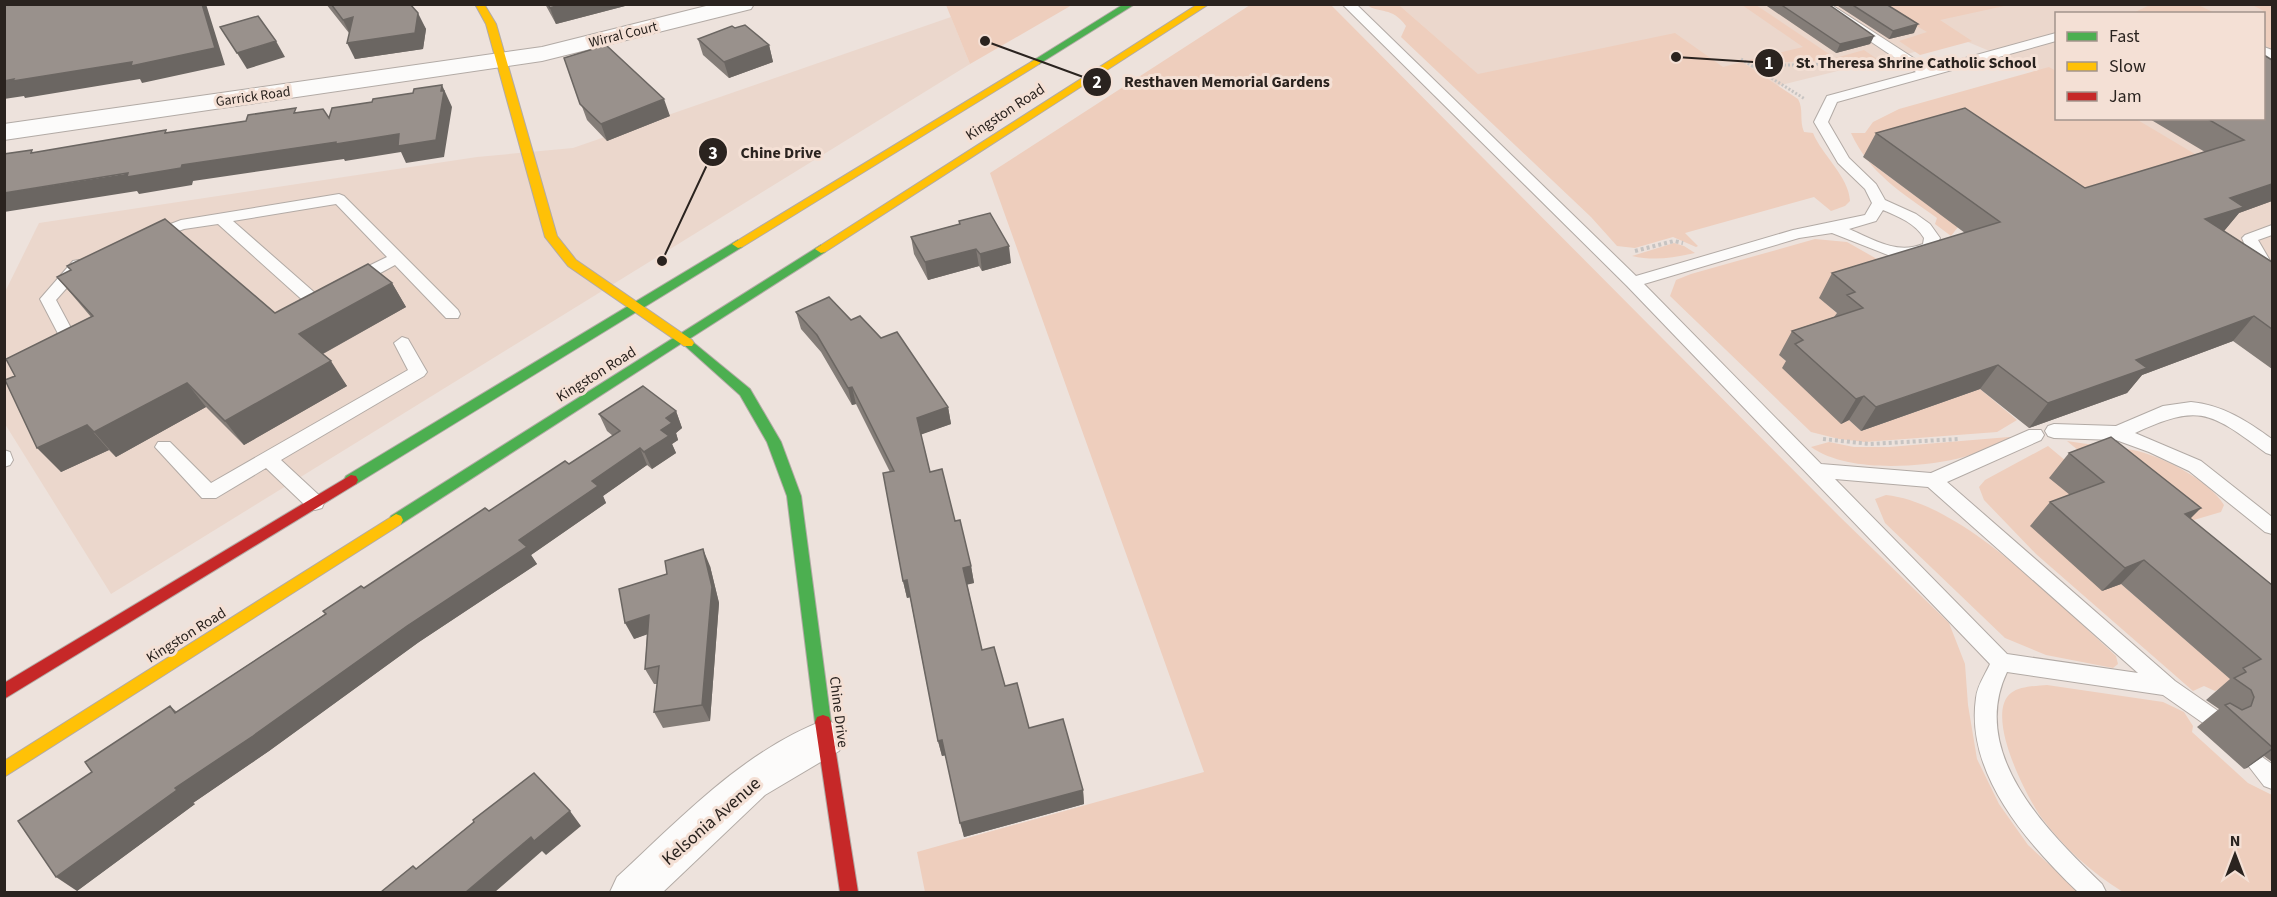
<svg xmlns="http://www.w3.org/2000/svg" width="2277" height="897" font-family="'Source Sans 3',sans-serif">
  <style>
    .built { fill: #ebd7cc }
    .green { fill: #eecebd }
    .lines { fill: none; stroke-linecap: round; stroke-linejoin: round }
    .lane-casing { stroke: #b2aaa5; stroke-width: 2 }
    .street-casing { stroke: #b2aaa5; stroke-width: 2 }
    .fast-casing { stroke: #b2aaa5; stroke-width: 2 }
    .slow-casing { stroke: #b2aaa5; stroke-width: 2 }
    .jam-casing { stroke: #b2aaa5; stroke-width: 2 }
    .path-far1 { stroke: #c7c4c2; stroke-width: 3; stroke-dasharray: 2 2; stroke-linecap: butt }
    .path { stroke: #c7c4c2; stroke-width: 4; stroke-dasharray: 3 3; stroke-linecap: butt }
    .lane { fill: #fcfbfa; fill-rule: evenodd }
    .street { fill: #fcfbfa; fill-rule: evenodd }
    .fast { fill: #4caf50; fill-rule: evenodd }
    .slow { fill: #ffc107; fill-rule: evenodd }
    .jam { fill: #c62828; fill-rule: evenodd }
    .wall { fill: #847d78 }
    .shaded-wall { fill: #6b6662 }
    .building { fill: #99918c; stroke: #6b6662; stroke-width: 1.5 }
    .labels { text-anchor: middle; stroke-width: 6; stroke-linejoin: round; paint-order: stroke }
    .far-street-label { font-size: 14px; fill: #2a231f; stroke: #f4e0d5 }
    .street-label { font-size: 15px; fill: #2a231f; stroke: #f4e0d5 }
    .near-street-label { font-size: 18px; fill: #2a231f; stroke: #f4e0d5 }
    .leader { fill: none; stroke: #2a231f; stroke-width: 2 }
    .callout-dot { fill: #2a231f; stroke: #f4e0d5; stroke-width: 2 }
    .mark-label { font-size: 18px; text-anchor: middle; font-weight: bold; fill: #fff }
    .callout-label { font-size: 16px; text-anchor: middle; font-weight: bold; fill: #2a231f; stroke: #f4e0d5; stroke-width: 6; stroke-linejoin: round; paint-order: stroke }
  </style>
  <rect width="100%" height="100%" fill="#ede2dc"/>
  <path class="built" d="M1399 5H2272V299L2210 222 2253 207 2113 119 2264 118V14H2056V83L2036 70 1963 40 1554 141Z
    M951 17 970 64 111 594 5 424 4 294 39 223 477 157 573 148Z"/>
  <path class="green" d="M1330 4 1839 516 1949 623 1965 664 1968 705 1977 759 1999 804 2028 845 2079 892H925L917 852 1204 772 990 173 1250 5Z
    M2196 4 2215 13 2135 12 2150 5Z
    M946 5H1072L970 64Z
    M1367 5H1399L1478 74 1675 33 1723 67 1742 62 1798 99C1804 110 1799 120 1804 132L1813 133C1822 155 1849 177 1850 201L1845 206 1831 211 1814 197 1685 233 1698 246 1696 247 1673 237 1635 248 1617 246 1591 217 1401 37 1406 26C1392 6 1379 14 1367 5Z
    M1742 5H1756L1835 58 1864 50 1877 59 1753 63 1749 60 1803 47Z
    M1881 5H2009L1940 20 1972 41 1920 55 1899 41 1927 32Z
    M2252 5H2272V49L2264 45V14L2258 13 2264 11Z
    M2049 67 2056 71V118L2136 119 2210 163 2057 216 1864 158 1958 227 1951 236 1935 224 1937 218C1902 193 1869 173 1851 133H1865L1873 122 1899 109Z
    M1815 239 1847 242 1877 259 1895 263 1820 298 1841 317 1849 333 1780 355 1790 365 1783 368 1841 423 1849 420 1861 431 1980 389 2017 420 1997 432 1865 442 1839 439 1811 432 1670 296 1676 280 1691 274Z
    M1674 243 1684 246 1695 253C1673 258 1654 261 1632 256Z
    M2009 437 2018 438C1997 445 1977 454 1956 459 1915 468 1846 472 1811 447L1829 442 1854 447H1889Z
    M2067 441C2089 445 2112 446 2133 450 2162 456 2209 480 2224 505L2221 512 2170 527Z
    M2048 446 2108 496 2076 501 2121 584 2234 682 2215 691 2204 686 2193 691 2036 554 1984 500 1979 487 1985 480Z
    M1886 495C1963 503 2059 605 2116 656L2118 664 2113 668 2046 655 2005 638 1885 523 1875 499Z
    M2047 685 2163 702 2184 712 2193 726 2192 732 2248 783 2272 795V892H2123C2092 873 2063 847 2041 817 2026 796 1984 714 2011 693 2020 686 2037 686 2047 685Z"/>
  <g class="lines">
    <defs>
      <path id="lane" d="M1342 4H1356L1636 276 1793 230 1865 215 1872 203 1865 189 1838 163 1814 122 1827 96 1916 72 1815 4H1830L1929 68 2056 33V41L1837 102 1828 122 1849 158 1876 184 1885 200 1916 214 1930 224 1940 238 1935 250 1917 257H1893L1832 233 1799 238 1644 284 1821 464 1931 473 2029 430H2041L2044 435 2041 440 1947 482 2175 681 2221 713 2224 720 2221 727 2213 730 2163 695 2007 672C1968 754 2048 832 2102 884L2106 892H2078C2028 844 1965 774 1976 698 1977 686 1985 675 1990 664L1627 286ZM1883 210C1899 217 1915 223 1924 238L1923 244C1896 255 1873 239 1849 229L1876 221ZM1835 479 1928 487 2138 673 2007 654Z
        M2264 47 2272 50V59L2264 56Z
        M339 194 344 196 458 310 460 314 458 318H446L395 265 360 284H348L346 280 348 276 387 257 336 204 233 221 315 293 327 289 333 290 335 294 314 306 308 305 218 224 184 229 152 241 144 236 147 233 181 220Z
        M2272 225V235L2258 240 2272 264V277C2255 273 2248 253 2242 238L2245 235Z
        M79 260 87 265 56 300 79 343 71 349 65 347 40 299 73 261Z
        M402 337 408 339 427 372 424 376 281 460 322 498 324 503 322 508 315 510 308 508 266 468 216 498H202L155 447 158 442H170L211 483 408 370 394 343Z
        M2191 402C2223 405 2247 421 2272 439V455L2266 453C2210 412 2200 403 2135 433L2201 461 2272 517V534L2265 532 2189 471 2149 452 2116 440 2054 438 2048 436 2045 431 2048 426 2054 424 2116 426 2163 406Z
        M4 450 10 452 13 460 10 465 4 467Z
        M2258 754 2272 764V789L2264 786 2247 764 2250 757Z"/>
      <path id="street" d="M714 4H754L751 9 542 61 4 140V124L542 47Z
        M825 720 839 725 845 738 839 751 765 795 663 892H610L617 877C680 819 743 751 825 720Z"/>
      <path id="fast" d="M1124 4H1135L1039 64 1031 62Z
        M738 240 744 244 742 247 356 484H346L344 480 346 476Z
        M821 245 827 249 825 252 689 339 750 389 781 442 801 496 831 722 829 727 823 729 817 727 815 722 787 496 767 442 740 395 682 343 401 524H391L389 520 391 516Z"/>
      <path id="slow" d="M475 4H484L496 24 557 236 576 260 692 340 694 343 692 346H684L568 266 545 237 486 24Z
        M1198 4H1209L825 252 821 253 815 249Z
        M1036 59 1041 62 1039 64 742 247 738 248 732 244Z
        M396 514 401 516 403 520 401 524 4 777V761Z"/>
      <path id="jam" d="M351 475 356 476 358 480 356 484 4 699V683Z
        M823 715 829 717 831 722 858 892H840L815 722 817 717Z"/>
    </defs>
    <use href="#lane" class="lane-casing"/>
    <use href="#street" class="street-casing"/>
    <use href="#fast" class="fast-casing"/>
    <use href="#slow" class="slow-casing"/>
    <use href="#jam" class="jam-casing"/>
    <path class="path-far1" d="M1741 59 1805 99
      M1752 66 1868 63"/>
    <path class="path" d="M1635 251 1674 241 1683 243
      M1823 439 1870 444 1959 439"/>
    <use href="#lane" class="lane"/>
    <use href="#street" class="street"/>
    <use href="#fast" class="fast"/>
    <use href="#slow" class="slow"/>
    <use href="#jam" class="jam"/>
  </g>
  <path class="wall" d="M326 4H410L426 29 423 49 355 59 349 33Z
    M545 4H624L625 6 556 24Z
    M1764 4H1828L1874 36 1870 44 1836 53Z
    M1835 4H1886L1914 33 1889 39Z
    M735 28 769 45 773 62 729 78 703 55 698 39Z
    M564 58 670 116 607 141 587 120Z
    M2272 60V201L2239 213 2224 231 2272 262V369L2233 341 2142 375 2127 393 2029 428 1980 389 1861 431 1849 420 1841 424 1782 368 1786 361 1779 355 1792 331 1834 317 1837 313 1819 298 1832 273 1965 233 1863 157 1876 133 2085 188 2205 152 2148 118H2264Z
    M959 221 1011 263 982 271 979 266 928 280 914 254 911 237 959 224Z
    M57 277 275 313 392 283 406 307 323 354 347 386 244 445 206 407 116 457 109 450 61 472 15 376 91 317Z
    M796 312 851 320 948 407 951 424 921 434 930 472 955 521 971 566 974 583 967 584 982 650 1029 728 1083 790 1084 804 964 837 946 755 942 756 938 741 910 597 907 598 903 581 890 472 856 404 852 405 821 352 801 329Z
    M676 411 682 428 676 433 678 440 672 444 676 453 652 469 647 465 603 496 606 503 531 555 537 564 419 642 269 751 193 803 195 804 77 891 92 772 170 706 177 712 364 588 489 511 569 464 613 436 607 431 599 414Z
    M2069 453 2190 519 2272 585V762L2264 756 2244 769 2197 727 2219 709 2206 700 2230 679 2121 584 2102 591 2030 526 2050 502 2070 495 2049 478Z
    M710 566 719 603 710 721 663 728 654 712 657 684H654L645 669 647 634 634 639Z"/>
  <path class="shaded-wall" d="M202 4H206L225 65 142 83 140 79 25 98 24 96 4 99V81Z
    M562 4H624L625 6 556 24 550 8Z
    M418 13 426 29 423 49 355 59 347 43Z
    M353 17 351 36 343 20Z
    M1918 24 1914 33 1889 39 1893 31Z
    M1874 36 1870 44 1836 53 1840 44Z
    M276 41 285 57 247 69 237 53Z
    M769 45 773 62 729 78 724 62Z
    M442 85 452 107 444 157 406 163 401 152 345 161 344 159 193 181 192 185 139 194 137 191 4 212V193L182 165 441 91Z
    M664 99 670 116 607 141 601 124Z
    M2272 184V201L2239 213 2224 231 2205 219 2230 198Z
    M1009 246 1011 263 982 271 980 254Z
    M976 249 979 266 928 280 925 262Z
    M392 283 406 307 315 358 299 334Z
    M2254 316 2233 341 2142 375 2127 393 2029 428 2048 403 2136 360Z
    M331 361 347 386 244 445 225 421Z
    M1998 365 1980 389 1861 431 1876 407Z
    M187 383 206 407 116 457 94 432Z
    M852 387 856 404 852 405 848 388Z
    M1864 396 1849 420 1841 424 1856 399Z
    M948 407 951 424 920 435 917 418Z
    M676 411 682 428 676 433 678 440 672 444 676 453 652 469 644 452 661 430 666 418Z
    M87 425 109 450 61 472 37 448Z
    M640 448 647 465 603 496 606 503 531 555 537 564 419 642 269 751 193 803 195 804 77 891 56 877 175 788 519 540 592 481Z
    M2201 508 2177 532 2185 514Z
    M703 549 710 566 719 603 710 721 702 705Z
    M2144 560 2121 584 2102 591 2125 568Z
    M971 566 974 583 966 585 963 568Z
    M907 580 911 597 907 598 903 581Z
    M649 615 657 631 634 639 625 623Z
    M942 740 946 755 942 756 938 741Z
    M2272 748V750L2247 768 2244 769Z
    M1083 790 1084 804 964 837 960 823Z
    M570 811 581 826 546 855 542 851 495 892H466L531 837Z"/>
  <path class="building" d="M4 4H202L215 48 131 66 132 62 13 81 14 79 4 81Z
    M331 4H410L418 13 415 33 347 43 353 17 343 20Z
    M548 4H562L550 8Z
    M1780 4H1828L1874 36 1840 44Z
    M1851 4H1886L1918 24 1893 31Z
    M258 16 276 41 237 53 220 27Z
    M745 25 769 45 724 62 698 39 732 26 735 28Z
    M606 45 664 99 601 124 580 104 564 58Z
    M2264 55 2272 60V184L2230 198 2244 207 2205 219 2272 262V329L2254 316 2136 360 2147 368 2048 403 1998 365 1876 407 1864 396 1856 399 1795 344 1803 340 1792 331 1863 308 1847 295 1855 292 1832 273 2000 222 1876 133 1965 108 2085 188 2244 140 2206 118H2264Z
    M442 85 441 91H444L436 140 398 146 399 134 336 144V142L182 165 181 168 127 177 128 173 4 193V154L32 150 31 153 166 130 165 133 246 121 248 115 296 108 294 113 323 109 329 118 332 108 372 102 373 99 413 93 414 89Z
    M990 213 1009 246 980 254 976 249 925 262 911 237 960 224 959 221Z
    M165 219 275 313 368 264 392 283 299 334 331 361 225 421 187 383 94 432 87 425 37 448 5 380 15 376 6 359 93 316 57 277 71 270 67 266Z
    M829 297 851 320 860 316 881 338 897 332 948 407 917 418 930 472 942 469 955 521 960 520 971 566 963 568 982 650 994 647 1005 686 1017 683 1029 728 1063 719 1083 790 960 823 942 740 938 741 907 580 903 581 883 473 894 471 852 387 848 388 817 335 796 312Z
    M643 386 676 411 666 418 672 423 661 430 669 436 644 452 640 448 592 481 598 486 519 540 527 547 407 626 253 736 175 788 177 790 56 877 18 821 92 772 85 762 170 706 175 713 326 614 323 611 361 586 364 588 485 508 489 511 565 461 569 464 620 431 599 414Z
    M2111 437 2201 508 2185 514 2272 585V747L2225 705 2230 703 2242 710 2251 706 2254 697 2251 690 2234 678 2246 672 2243 668 2261 659 2144 560 2125 568 2050 502 2104 482 2069 453Z
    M703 549 712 587 702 705 654 712 659 666 645 669 649 615 625 623 619 589 667 574 665 561Z
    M534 773 570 811 534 841 531 837 466 892H381L413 866 416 869 474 822 473 820Z"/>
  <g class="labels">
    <g class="far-street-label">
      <text transform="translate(623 34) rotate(-14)" y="5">Wirral Court</text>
      <text transform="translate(253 96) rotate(-8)" y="5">Garrick Road</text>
    </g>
    <g class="street-label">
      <text transform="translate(1005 112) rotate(-33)" y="5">Kingston Road</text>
      <text transform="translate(596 374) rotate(-32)" y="5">Kingston Road</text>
      <text transform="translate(186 635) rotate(-32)" y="5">Kingston Road</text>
      <text transform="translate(839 712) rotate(83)" y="5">Chine Drive</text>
    </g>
    <g class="near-street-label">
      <text transform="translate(711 821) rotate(-41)" y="6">Kelsonia Avenue</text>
    </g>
  </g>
  <path class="leader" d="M1676 57L1769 63M985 41L1097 82M662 261L713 152"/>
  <g class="callout-dot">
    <circle cx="1676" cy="57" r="6"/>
    <circle cx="985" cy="41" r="6"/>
    <circle cx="662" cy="261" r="6"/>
    <circle cx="1769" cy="63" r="15"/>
    <circle cx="1097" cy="82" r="15"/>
    <circle cx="713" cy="152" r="15"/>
  </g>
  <g class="mark-label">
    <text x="1769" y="69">1</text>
    <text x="1097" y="88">2</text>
    <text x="713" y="159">3</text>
  </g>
  <g class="callout-label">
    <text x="1916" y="68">St. Theresa Shrine Catholic School</text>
    <text x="1227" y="87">Resthaven Memorial Gardens</text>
    <text x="781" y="158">Chine Drive</text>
  </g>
  <rect width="2277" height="897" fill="none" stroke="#2a231f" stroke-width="12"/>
  <rect x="2055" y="12" width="210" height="108" fill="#f4e0d5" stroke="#a3948c" stroke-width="1.5"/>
  <rect x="2067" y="32" width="30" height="9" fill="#4caf50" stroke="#a3948c" stroke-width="1.5"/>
  <text x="2109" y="42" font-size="18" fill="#2a231f">Fast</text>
  <rect x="2067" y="62" width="30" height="9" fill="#ffc107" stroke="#a3948c" stroke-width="1.5"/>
  <text x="2109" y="72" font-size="18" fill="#2a231f">Slow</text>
  <rect x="2067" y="92" width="30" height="9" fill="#c62828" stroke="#a3948c" stroke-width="1.5"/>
  <text x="2109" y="102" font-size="18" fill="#2a231f">Jam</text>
  <g transform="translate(2235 855)" stroke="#f4e0d5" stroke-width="4.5" paint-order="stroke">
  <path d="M0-4.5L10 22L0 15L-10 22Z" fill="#2a231f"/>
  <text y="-9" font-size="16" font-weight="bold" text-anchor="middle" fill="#2a231f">N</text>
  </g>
</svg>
